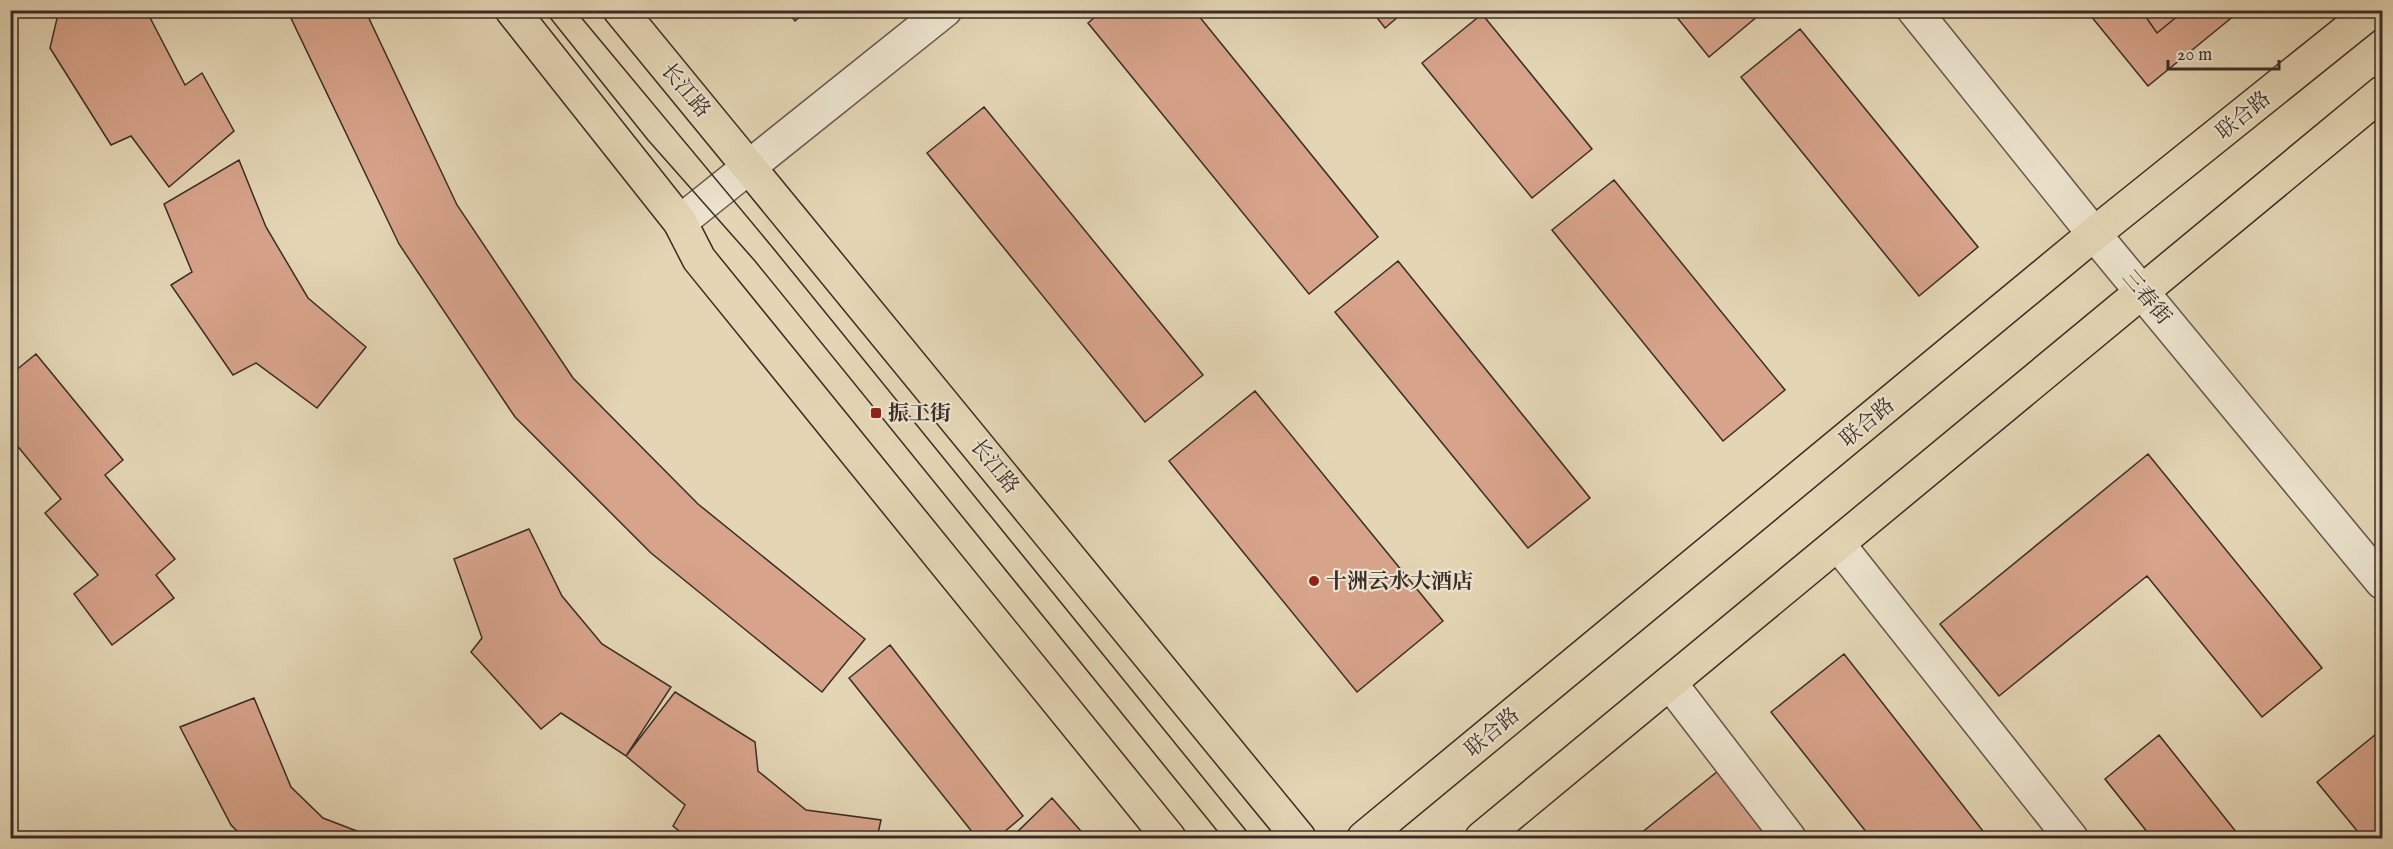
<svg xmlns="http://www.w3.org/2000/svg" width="2393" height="849" font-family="'IM FELL English','Noto Serif SC',serif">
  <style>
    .building { fill: #d7a38b; stroke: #3a2c26; stroke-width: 1.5 }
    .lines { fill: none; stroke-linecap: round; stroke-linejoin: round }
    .minor-casing { stroke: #64564a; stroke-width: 36 }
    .major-casing { stroke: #3a2c26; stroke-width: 36 }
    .minor { stroke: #ede4cf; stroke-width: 33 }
    .major { stroke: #e4d6b5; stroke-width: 33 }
    .tram { stroke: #3a2c26; stroke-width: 1.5 }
    .poi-dot { fill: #8f2418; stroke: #ede4cf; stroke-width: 2 }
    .labels { text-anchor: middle; stroke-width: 4.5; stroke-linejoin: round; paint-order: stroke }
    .street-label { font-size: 21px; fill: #3a2c26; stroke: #ede4cf }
    .poi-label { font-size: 21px; font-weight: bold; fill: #3a2c26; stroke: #ede4cf; text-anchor: start }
  </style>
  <rect width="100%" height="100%" fill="#e4d6b5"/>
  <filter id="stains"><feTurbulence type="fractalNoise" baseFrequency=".00333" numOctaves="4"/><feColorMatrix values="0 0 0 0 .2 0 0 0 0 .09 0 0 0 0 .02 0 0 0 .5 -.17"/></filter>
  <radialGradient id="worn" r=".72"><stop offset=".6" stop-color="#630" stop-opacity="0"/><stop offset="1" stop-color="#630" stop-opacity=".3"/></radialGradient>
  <path class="building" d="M59 10H146L185 85 202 73 234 131 169 187 131 136 111 145 50 48Z
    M296 10H365L457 205 573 378 698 504 865 639 822 692 651 553 515 417 399 244 289 14Z
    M786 10H808L795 21Z
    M1103 10H1194L1378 237 1309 294 1088 23Z
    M1371 10H1406L1385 28Z
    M1671 10H1765L1709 57Z
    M2086 10H2241L2148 86Z
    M2141 10H2185L2157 33Z
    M1482 14 1592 149 1532 198 1422 63Z
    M1800 29 1978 247 1919 296 1741 77Z
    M984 107 1203 375 1145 422 927 153Z
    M239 160 266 227 308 298 366 347 317 408 256 363 233 375 171 285 192 272 164 204Z
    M1614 180 1785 390 1723 441 1552 230Z
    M1398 261 1590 498 1528 548 1335 312Z
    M36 354 123 460 105 475 175 559 156 575 174 598 112 645 74 594 98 575 45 513 61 499 10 437V365L15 371Z
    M1255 391 1443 621 1357 692 1169 461Z
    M2148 454 2322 668 2262 717 2147 576 1999 696 1940 624Z
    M529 529 562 596 602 644 671 687 626 756 561 713 541 729 471 652 482 638 454 559Z
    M890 645 1023 816 997 838H977L849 678Z
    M1844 654 1983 831 1974 838H1871L1771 712Z
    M675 692 755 742 758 771 806 810 881 820 877 838H688L673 826 685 805 626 756Z
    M254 698 291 787 323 818 375 838H244L231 825 180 727Z
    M2381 730 2382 838H2363L2317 782Z
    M2159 735 2241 838H2152L2105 779Z
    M1718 771 1767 832 1759 838H1635Z
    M1052 798 1087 838H1011Z"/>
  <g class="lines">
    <defs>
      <path id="minor" d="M1914 10 2094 234 2382 582
        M680 222 945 10
        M1838 544 2071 838
        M1670 683 1789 838"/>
      <path id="major" d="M512 10 680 222 699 259 1169 838
        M620 10 1299 838
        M1364 838 2094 234 2373 10
        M1482 838 2382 93"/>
    </defs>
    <use href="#minor" class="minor-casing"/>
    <use href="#major" class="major-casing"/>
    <use href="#minor" class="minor"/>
    <use href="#major" class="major"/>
    <path class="tram" d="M544 10 648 140 755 261 1223 838
      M575 10 773 248 1252 838"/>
  </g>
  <g class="poi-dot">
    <rect x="870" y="407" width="12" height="12" rx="3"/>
    <circle cx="1314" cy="581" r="6"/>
  </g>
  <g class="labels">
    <g class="street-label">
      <text transform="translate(686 90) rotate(50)" y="7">长江路</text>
      <text transform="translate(2243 115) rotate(-39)" y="7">联合路</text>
      <text transform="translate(2147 297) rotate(50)" y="7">三春街</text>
      <text transform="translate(1867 422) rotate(-40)" y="7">联合路</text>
      <text transform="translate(995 466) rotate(51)" y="7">长江路</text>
      <text transform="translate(1492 732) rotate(-40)" y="7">联合路</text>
    </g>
    <g class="poi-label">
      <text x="888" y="420">振工街</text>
      <text x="1326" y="588">十洲云水大酒店</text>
    </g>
  </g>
  <rect width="2393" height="849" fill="none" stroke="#e4d6b5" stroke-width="36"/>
  <rect x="12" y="12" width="2369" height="825" fill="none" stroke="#3a2c26" stroke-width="3"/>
  <rect x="18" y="18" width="2357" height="813" fill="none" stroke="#3a2c26" stroke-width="1.5"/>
  <path d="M2168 60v9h111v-9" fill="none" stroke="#3a2c26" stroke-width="3"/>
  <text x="2177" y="60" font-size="18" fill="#3a2c26" stroke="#ede4cf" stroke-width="4.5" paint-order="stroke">20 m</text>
  <rect width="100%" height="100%" filter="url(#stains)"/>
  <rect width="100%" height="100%" fill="url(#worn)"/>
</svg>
